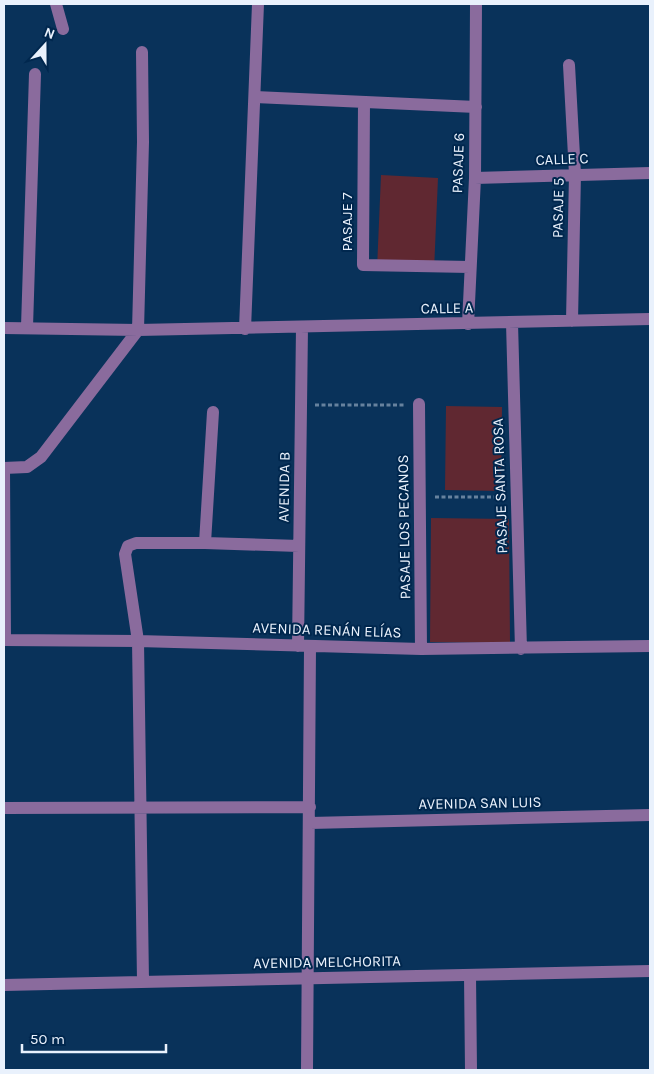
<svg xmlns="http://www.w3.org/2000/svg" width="654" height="1074" font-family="Karla,sans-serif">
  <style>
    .green { fill: #602831 }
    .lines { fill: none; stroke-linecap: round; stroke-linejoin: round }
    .path { stroke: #67829e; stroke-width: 3; stroke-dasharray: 4 2.5; stroke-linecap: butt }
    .minor { stroke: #8a6b9d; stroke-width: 12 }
    .labels { text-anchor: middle; stroke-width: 4; stroke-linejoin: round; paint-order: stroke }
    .street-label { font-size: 15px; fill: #e9f1fc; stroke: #00274e }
  </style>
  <rect width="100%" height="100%" fill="#09325a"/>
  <path class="green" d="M381 175 438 178 434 271 377 269Z
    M446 406 502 407 501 491 445 490Z
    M431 518 509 519 510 643 430 642Z"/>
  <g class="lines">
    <path class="path" d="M315 405H404
      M435 497H501"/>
    <path class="minor" d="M56 4 63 29
      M569 65 575 174 572 321
      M255 97 476 107
      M364 102 363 265 470 267
      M475 178 650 173
      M512 323 521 649
      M468 324 475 178 476 4
      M27 327 35 74
      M4 328 138 330 650 319
      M245 329 258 4
      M419 404 421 649
      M4 468 27 467 41 457 138 330 143 142 142 52
      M4 468 5 640
      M205 543 213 412
      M4 640 138 641 421 649 650 646
      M298 646 302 327
      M4 808 310 807
      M310 823 650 815
      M470 975 471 1070
      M143 981 138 641 125 554 128 546 136 543H205L299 546
      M4 985 650 971
      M307 1070 310 647"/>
  </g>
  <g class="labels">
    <g class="street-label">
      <text transform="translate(562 159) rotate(-2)" y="5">CALLE C</text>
      <text transform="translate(458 163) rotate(-88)" y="5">PASAJE 6</text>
      <text transform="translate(558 208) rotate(-89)" y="5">PASAJE 5</text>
      <text transform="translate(347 222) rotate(-90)" y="5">PASAJE 7</text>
      <text transform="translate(447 308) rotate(-1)" y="5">CALLE A</text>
      <text transform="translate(500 486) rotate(-92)" y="5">PASAJE SANTA ROSA</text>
      <text transform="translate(284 487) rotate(-89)" y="5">AVENIDA B</text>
      <text transform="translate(404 527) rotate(-91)" y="5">PASAJE LOS PECANOS</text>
      <text transform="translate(327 630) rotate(2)" y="5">AVENIDA RENÁN ELÍAS</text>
      <text transform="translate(480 803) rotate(-1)" y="5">AVENIDA SAN LUIS</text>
      <text transform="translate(327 962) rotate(-1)" y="5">AVENIDA MELCHORITA</text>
    </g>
  </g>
  <rect width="654" height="1074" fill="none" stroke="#e9f1fc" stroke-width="10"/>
  <g transform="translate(45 45) rotate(21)" stroke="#00274e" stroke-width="4" paint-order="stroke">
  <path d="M0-4L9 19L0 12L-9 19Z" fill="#e9f1fc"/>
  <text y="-8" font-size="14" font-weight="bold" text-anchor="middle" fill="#e9f1fc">N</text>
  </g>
  <path d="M22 1044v8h144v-8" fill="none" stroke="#e9f1fc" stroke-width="2.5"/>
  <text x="30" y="1044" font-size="15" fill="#e9f1fc" stroke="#00274e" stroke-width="4" paint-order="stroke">50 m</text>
</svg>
